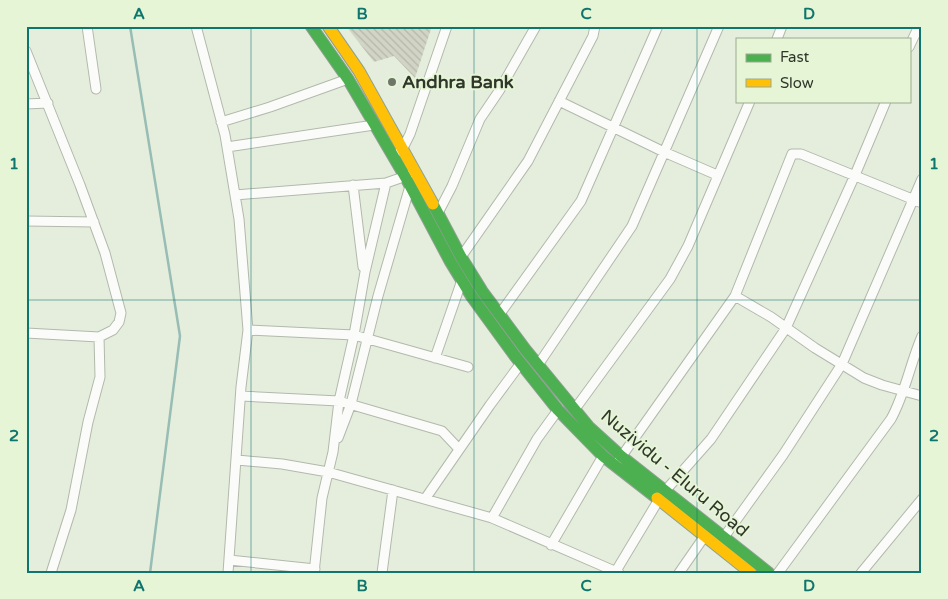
<svg xmlns="http://www.w3.org/2000/svg" width="948" height="599" font-family="'Varela Round',sans-serif">
  <style>
    .lines { fill: none; stroke-linecap: round; stroke-linejoin: round }
    .stream { stroke: #97bdb4; stroke-width: 2.5 }
    .building { fill: url(#building-back-hatch) }
    .street-casing { stroke: #b2b9ac; stroke-width: 11 }
    .fast-casing { stroke: #8fa193; stroke-width: 13 }
    .slow-casing { stroke: #8fa193; stroke-width: 13 }
    .street { stroke: #fbfcfa; stroke-width: 9 }
    .fast { stroke: #4caf50; stroke-width: 11 }
    .slow { stroke: #ffc107; stroke-width: 11 }
    .grid { fill: none; stroke: #0f766e; stroke-width: 1; stroke-opacity: 0.55 }
    .poi-dot { fill: #6f7669; stroke: #e5f5d6; stroke-width: 2 }
    .labels { text-anchor: middle; stroke-width: 4; stroke-linejoin: round; paint-order: stroke }
    .poi-label { font-size: 18px; font-weight: bold; fill: #30362a; stroke: #e5f5d6; text-anchor: start }
    .street-label { font-size: 18px; fill: #30362a; stroke: #e5f5d6 }
    .neatline { fill: none; stroke: #0f766e; stroke-width: 2 }
    .grid-label { font-size: 16px; text-anchor: middle; font-weight: bold; fill: #0f766e }
  </style>
  <defs>
    <pattern id="building-back-hatch" width="6" height="6" patternUnits="userSpaceOnUse" patternTransform="scale(1.25)"><rect width="6" height="6" fill="#d2d5c5"/><path d="M-1 5l2 2M0 0l6 6M5-1l2 2" fill="none" stroke="#b5b7a9"/></pattern>
  </defs>
  <rect width="100%" height="100%" fill="#e5eedd"/>
  <g class="lines">
    <path class="stream" d="M130 26 180 336 150 573"/>
  </g>
  <path class="building" d="M346 26H432L415 78 394 56 374 62Z"/>
  <g class="lines">
    <defs>
      <path id="street" d="M87 26 96 89
        M196 26 225 135 239 219 248 330 241 387 228 573
        M777 39 782 26
        M909 47 918 28H922
        M26 51 80 185 105 253 121 313 119 322 113 330 99 337 26 333
        M559 101 664 152 717 175
        M26 104 48 103
        M221 122 270 107 348 79
        M227 147 374 125
        M400 151 402 150 410 134 447 26
        M353 185 363 267
        M235 195 386 183 409 175
        M438 213 452 186 480 119 499 91 536 26
        M26 221 94 222
        M461 257 528 161 593 36 595 26
        M735 296 771 317 815 348 864 378 882 385 922 396
        M499 315 581 201 658 26
        M248 330 354 335 468 367
        M435 358 462 280
        M538 365 632 226 719 26
        M241 396 339 401 442 431 459 449
        M575 409 670 279 688 246 750 101
        M338 438 351 404 378 296 410 186
        M237 460 282 464 328 472 492 518 619 573
        M619 460 735 296 792 154H801L922 203
        M665 491 711 439 786 328 855 175 886 101
        M425 499 490 405 521 363
        M492 518 537 439 558 410
        M724 537 783 455 842 364 922 179
        M551 545 603 456
        M229 560 315 569
        M616 571 658 501
        M51 573 71 510 88 422 100 377 99 337
        M314 573 322 498 333 452 339 401 354 335 365 272 386 183
        M382 573 393 490
        M679 573 704 537
        M778 573 891 419C905 394 910 364 922 336
        M861 573 922 499"/>
      <path id="fast" d="M311 26 348 79 406 178 450 261 472 297 515 356 558 410 603 456 657 498
        M433 204 461 257 482 291 525 349 589 427 621 456 769 573"/>
      <path id="slow" d="M328 26 359 71 433 204
        M657 498 751 573"/>
    </defs>
    <use href="#street" class="street-casing"/>
    <use href="#fast" class="fast-casing"/>
    <use href="#slow" class="slow-casing"/>
    <use href="#street" class="street"/>
    <use href="#fast" class="fast"/>
    <use href="#slow" class="slow"/>
  </g>
  <path class="grid" d="M251 26V573M474 26V573M697 26V573M26 300H922"/>
  <circle class="poi-dot" cx="392" cy="82" r="5"/>
  <g class="labels">
    <g class="poi-label">
      <text x="402" y="88">Andhra Bank</text>
    </g>
    <g class="street-label">
      <text transform="translate(675 473) rotate(40)" y="6">Nuzividu - Eluru Road</text>
    </g>
  </g>
  <rect width="948" height="599" fill="none" stroke="#e5f5d6" stroke-width="55"/>
  <rect x="736" y="38" width="175" height="65" fill="#e5f5d6" stroke="#9da991"/>
  <rect x="746" y="54" width="25" height="8" fill="#4caf50" stroke="#9da991"/>
  <text x="780" y="62" font-size="15" fill="#30362a">Fast</text>
  <rect x="746" y="79" width="25" height="8" fill="#ffc107" stroke="#9da991"/>
  <text x="780" y="88" font-size="15" fill="#30362a">Slow</text>
  <rect x="28" y="28" width="892" height="544" class="neatline"/>
  <g class="grid-label">
    <text x="139" y="19">A</text>
    <text x="362" y="19">B</text>
    <text x="586" y="19">C</text>
    <text x="809" y="19">D</text>
    <text x="14" y="169">1</text>
    <text x="934" y="169">1</text>
    <text x="14" y="441">2</text>
    <text x="934" y="441">2</text>
    <text x="139" y="591">A</text>
    <text x="362" y="591">B</text>
    <text x="586" y="591">C</text>
    <text x="809" y="591">D</text>
  </g>
</svg>
